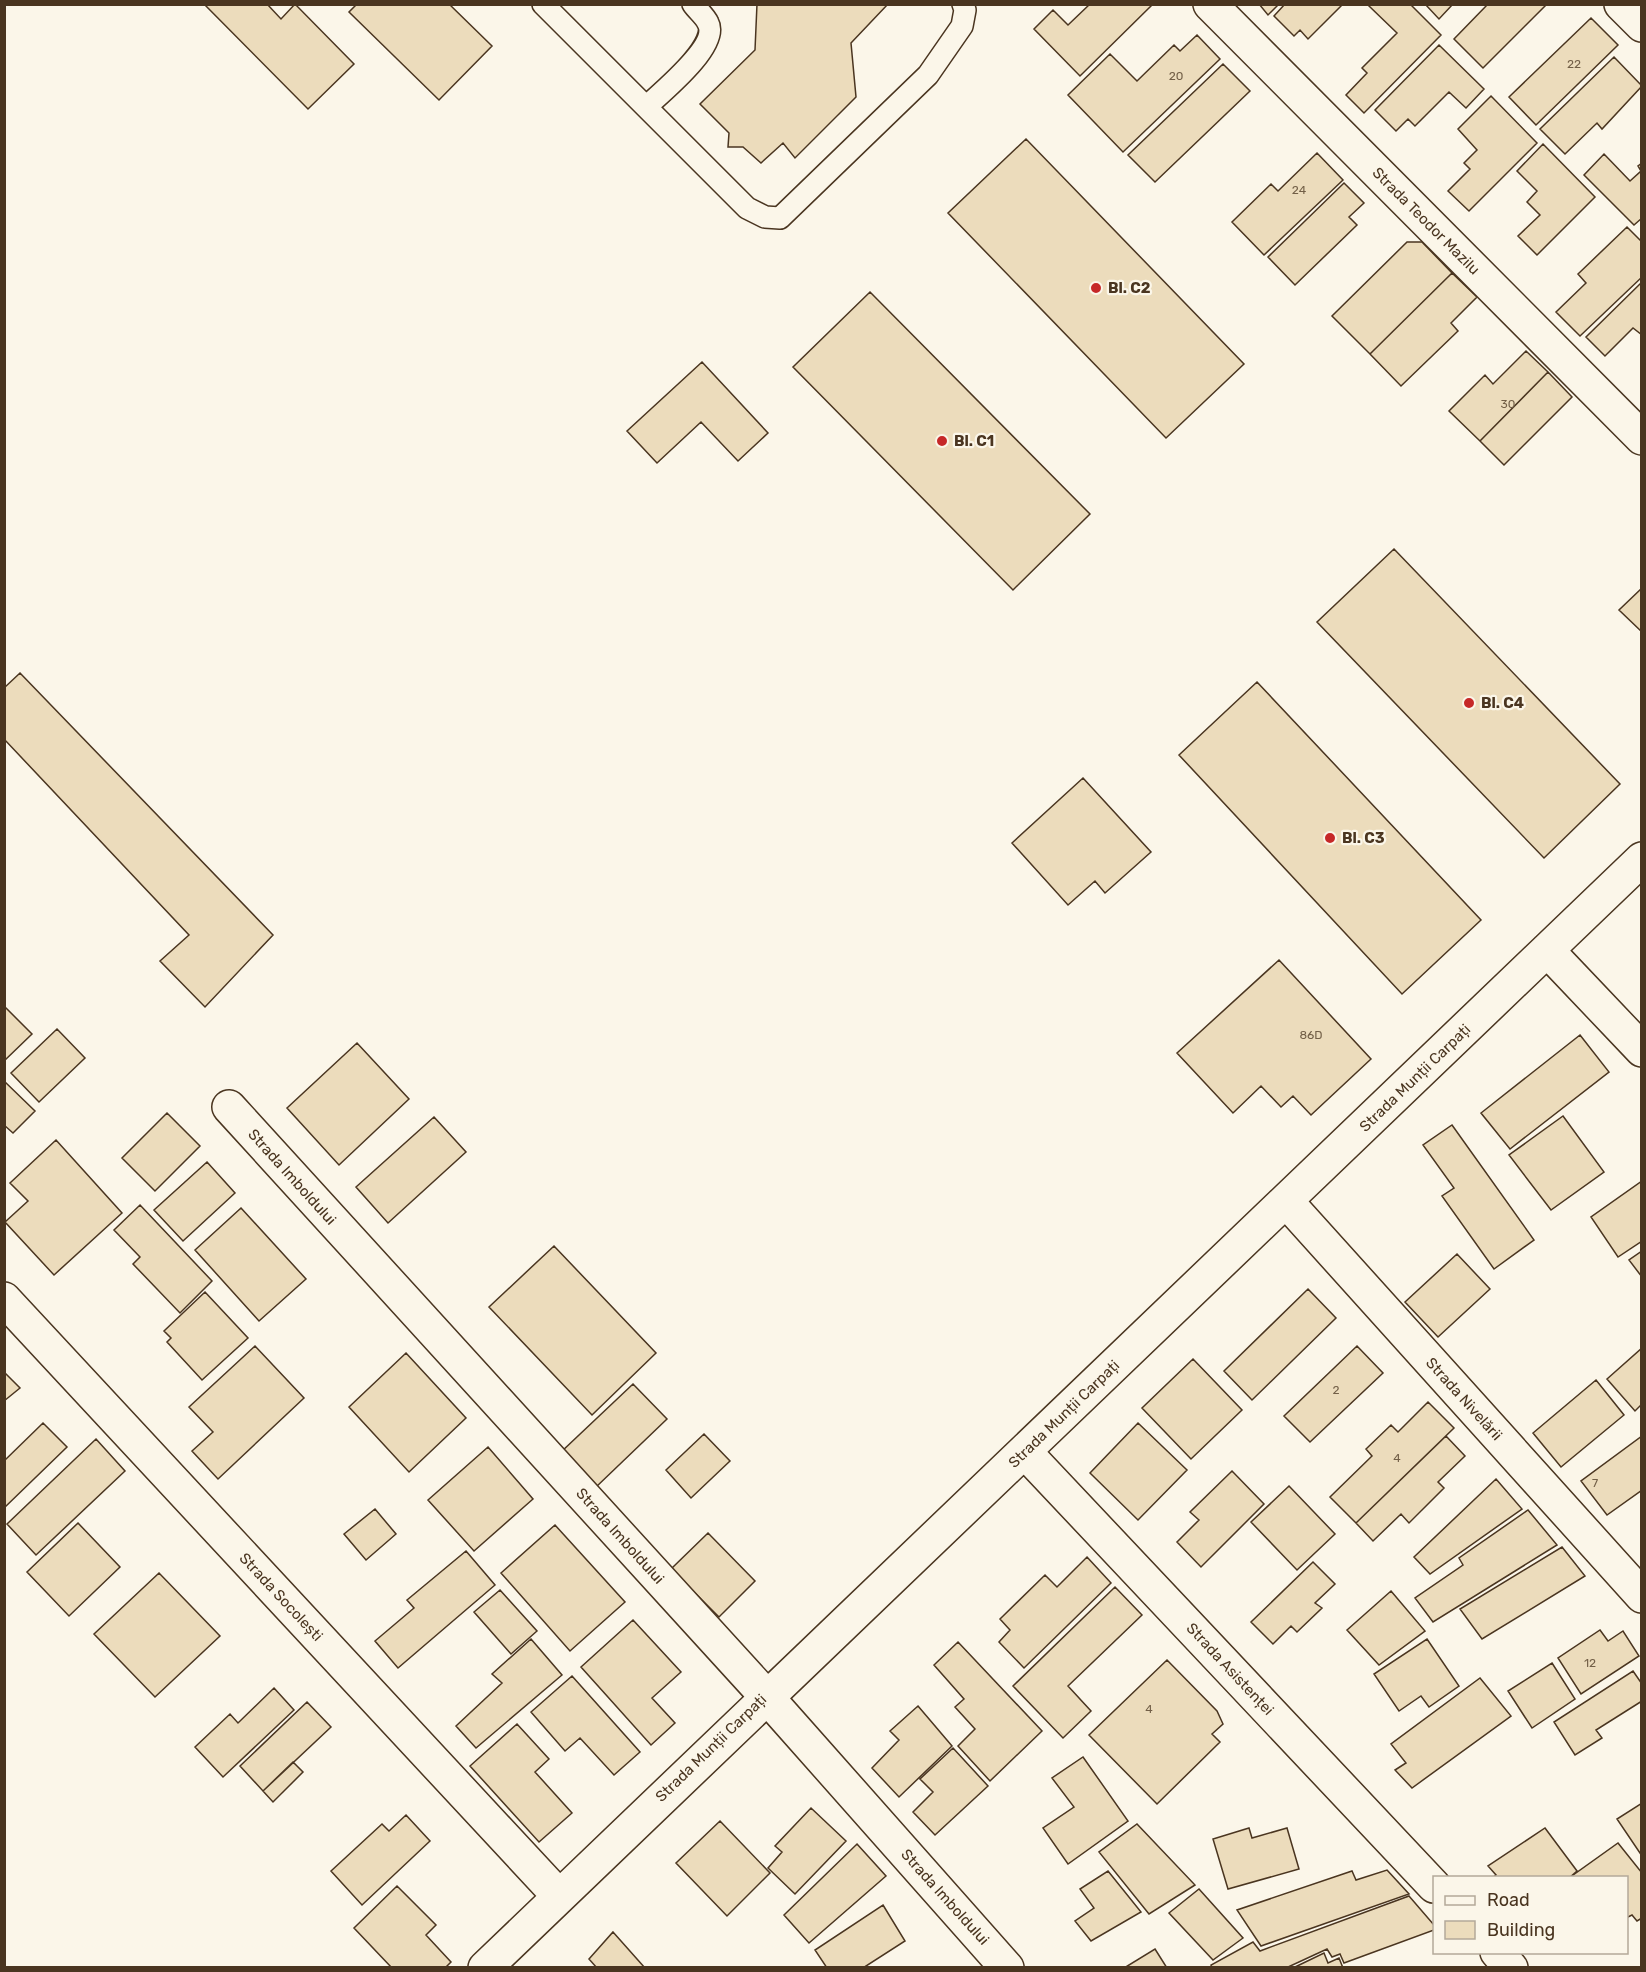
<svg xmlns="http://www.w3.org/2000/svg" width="1646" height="1972" font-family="Rubik,sans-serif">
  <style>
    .building { fill: #ecdcbc; stroke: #4a3520; stroke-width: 1.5 }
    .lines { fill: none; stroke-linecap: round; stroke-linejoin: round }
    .service-casing { stroke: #4a3520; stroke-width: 24 }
    .minor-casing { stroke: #4a3520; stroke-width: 36 }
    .service { stroke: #fbf6e9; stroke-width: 21 }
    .minor { stroke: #fbf6e9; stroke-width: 33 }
    .poi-dot { fill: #c62828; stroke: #fbf6e9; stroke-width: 2 }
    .labels { text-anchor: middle; stroke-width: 4.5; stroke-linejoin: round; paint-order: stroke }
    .number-label { font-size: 12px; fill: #725f47 }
    .street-label { font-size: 15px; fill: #4a3520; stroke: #fbf6e9 }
    .poi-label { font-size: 15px; font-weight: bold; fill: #4a3520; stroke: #fbf6e9; text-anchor: start }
  </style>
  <rect width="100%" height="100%" fill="#fbf6e9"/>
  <path class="building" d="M204 4H267L281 19 295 4 354 64 308 109Z
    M357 4H449L492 46 439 100 349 12Z
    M757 4H888L851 43 856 97 795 158 783 143 761 163 743 147H728L729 133 700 104 755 50Z
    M1090 4H1153L1080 76 1034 29 1053 10 1068 25Z
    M1259 4H1279L1268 15Z
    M1285 4H1343L1308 39 1300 30 1294 36 1274 16Z
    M1371 4H1410L1441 35 1364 113 1346 95 1367 73 1362 68 1397 33 1369 6Z
    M1425 4H1453L1439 19Z
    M1488 4H1547L1483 68 1454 39Z
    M1591 18 1618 45 1536 125 1509 97Z
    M1197 35 1220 59 1123 152 1068 95 1110 54 1137 81 1174 45 1180 51Z
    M1439 45 1484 89 1466 108 1449 92 1415 126 1408 119 1396 131 1375 110Z
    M1614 57 1642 86 1602 129 1597 123 1565 154 1540 129Z
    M1223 64 1250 91 1155 182 1128 155Z
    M1491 96 1537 143 1469 211 1448 191 1470 169 1464 163 1477 150 1458 129Z
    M1026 139 1244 364 1166 438 948 213Z
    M1543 144 1595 197 1537 255 1518 236 1540 215 1527 202 1537 191 1517 171Z
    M1317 153 1343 180 1264 255 1232 222 1271 184 1278 191Z
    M1604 154 1630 181 1641 171 1638 166 1642 163V218L1634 225 1584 175Z
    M1344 183 1364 203 1349 217 1357 225 1295 285 1268 257Z
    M1627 227 1642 242V277L1580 336 1556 312 1586 283 1578 274Z
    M1407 242H1422L1452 273 1370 354 1332 316Z
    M1452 273 1477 297 1451 323 1458 331 1401 386 1370 354Z
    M1642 282V335L1633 328 1605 356 1586 337Z
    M870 292 1090 514 1013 590 793 367Z
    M1526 351 1548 372 1480 441 1449 411 1485 375 1493 384Z
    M702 362 768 433 738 461 701 422 657 463 627 431Z
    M1548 372 1572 397 1504 465 1480 441Z
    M1394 549 1620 784 1544 858 1317 622Z
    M1642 588V632L1619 610Z
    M20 673 273 935 205 1007 160 961 189 935 4 739V688Z
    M1257 682 1481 920 1402 994 1179 755Z
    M1083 778 1151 852 1105 893 1095 881 1068 905 1012 843Z
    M1279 960 1371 1059 1311 1115 1293 1096 1281 1107 1261 1086 1233 1113 1177 1053Z
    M4 1006 32 1034 4 1061Z
    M57 1029 85 1058 39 1102 11 1073Z
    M1580 1035 1609 1072 1510 1149 1481 1113Z
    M357 1043 409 1099 339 1165 287 1108Z
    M4 1081 35 1111 13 1133 4 1125Z
    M167 1113 200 1146 155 1191 122 1158Z
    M1563 1116 1604 1172 1551 1210 1509 1155Z
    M434 1117 466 1152 388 1223 356 1187Z
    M1452 1125 1534 1240 1494 1269 1442 1196 1454 1188 1423 1145Z
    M56 1140 122 1213 54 1275 5 1222 28 1201 10 1183Z
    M207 1162 235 1193 183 1241 154 1210Z
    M1642 1181V1241L1618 1257 1591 1217Z
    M140 1205 212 1281 180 1313 133 1264 140 1257 114 1230Z
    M241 1208 306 1279 259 1321 195 1250Z
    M554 1246 656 1353 592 1415 489 1307Z
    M1642 1251V1277L1629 1260Z
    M1457 1254 1490 1289 1438 1337 1405 1302Z
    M1308 1289 1336 1318 1252 1400 1224 1371Z
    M205 1292 248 1338 202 1380 167 1342 171 1338 164 1331Z
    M255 1346 304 1398 218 1479 192 1451 213 1432 189 1407Z
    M1357 1346 1383 1373 1310 1442 1284 1416Z
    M1642 1348V1404L1635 1411 1607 1379Z
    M406 1353 466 1418 409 1472 349 1407Z
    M1193 1359 1242 1410 1191 1459 1142 1408Z
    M4 1372 20 1388 4 1401Z
    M1596 1380 1624 1415 1561 1467 1533 1433Z
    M633 1384 667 1419 595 1488 560 1453Z
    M1428 1402 1454 1428 1356 1523 1330 1497 1372 1456 1366 1449 1391 1425 1398 1432Z
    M43 1423 67 1447 4 1508V1461Z
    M1138 1423 1187 1470 1138 1520 1090 1473Z
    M704 1434 730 1461 691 1498 666 1470Z
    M1446 1436 1465 1456 1438 1482 1444 1488 1409 1523 1401 1514 1373 1541 1356 1523Z
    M1642 1436V1490L1607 1515 1581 1481Z
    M96 1439 125 1471 36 1555 7 1524Z
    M488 1447 533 1499 474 1551 428 1500Z
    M1232 1471 1264 1504 1201 1567 1177 1542 1199 1520 1190 1512Z
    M1496 1479 1522 1509 1430 1574 1414 1557Z
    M1289 1486 1335 1534 1297 1570 1251 1522Z
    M375 1509 396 1534 366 1560 344 1534Z
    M1528 1510 1557 1545 1433 1622 1415 1598 1463 1565 1459 1558Z
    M78 1523 120 1567 69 1616 27 1572Z
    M555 1525 625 1602 570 1651 501 1573Z
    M708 1533 755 1581 719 1617 671 1569Z
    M1562 1547 1585 1576 1482 1639 1460 1609Z
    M466 1551 495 1585 398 1668 375 1641 414 1608 407 1600Z
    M1087 1557 1111 1583 1024 1668 999 1642 1010 1630 1000 1619 1045 1575 1057 1587Z
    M1313 1562 1335 1584 1315 1603 1322 1608 1297 1632 1291 1626 1273 1644 1251 1622Z
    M159 1573 220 1636 155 1697 94 1634Z
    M1115 1587 1142 1615 1068 1686 1091 1711 1063 1738 1013 1686Z
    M500 1590 537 1631 511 1654 474 1612Z
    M1391 1591 1425 1631 1379 1665 1347 1630Z
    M633 1620 681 1672 652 1698 675 1723 651 1745 581 1667Z
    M1600 1630 1608 1641 1623 1631 1639 1656 1581 1694 1558 1658Z
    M531 1639 562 1675 476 1748 456 1726 502 1683 492 1674Z
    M1427 1639 1459 1686 1429 1707 1421 1696 1399 1711 1374 1674Z
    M958 1642 1042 1731 990 1781 958 1746 975 1729 955 1707 964 1699 934 1665Z
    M1167 1660 1217 1711 1223 1724 1212 1734 1220 1742 1157 1804 1089 1735Z
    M1552 1663 1575 1699 1532 1728 1508 1691Z
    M1633 1671 1642 1684V1701L1596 1730 1602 1738 1575 1755 1554 1722Z
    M572 1676 640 1752 614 1775 580 1738 565 1751 531 1712Z
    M1480 1678 1511 1716 1412 1788 1395 1770 1406 1763 1391 1744Z
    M274 1688 294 1710 223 1777 195 1747 230 1714 238 1723Z
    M307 1702 331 1727 263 1791 240 1766Z
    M918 1706 952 1746 899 1797 872 1768 899 1740 890 1731Z
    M517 1724 549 1759 535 1772 572 1813 539 1842 470 1766Z
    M953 1748 988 1786 935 1835 913 1812 933 1792 920 1779Z
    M1083 1757 1128 1821 1068 1864 1043 1828 1074 1807 1052 1778Z
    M293 1762 303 1772 273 1802 263 1791Z
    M1642 1803V1856L1617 1819Z
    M811 1808 846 1841 795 1894 768 1868 782 1852 775 1846Z
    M406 1815 430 1841 362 1905 331 1871 382 1824 389 1831Z
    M720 1821 770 1873 727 1916 676 1863Z
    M1137 1824 1195 1885 1149 1914 1099 1852Z
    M1249 1828 1252 1838 1287 1828 1299 1869 1228 1889 1213 1839Z
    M1545 1828 1577 1871 1569 1878H1492L1496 1875 1488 1866Z
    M1618 1843 1642 1873V1918L1637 1921 1632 1915 1626 1918V1878H1569Z
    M857 1844 886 1876 809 1943 784 1915Z
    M1387 1870 1409 1894 1261 1946 1237 1910 1352 1871 1356 1880Z
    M1108 1871 1141 1912 1091 1941 1075 1921 1094 1908 1080 1889Z
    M397 1886 436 1925 426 1935 451 1962 445 1968H392L354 1928Z
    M1199 1889 1243 1938 1213 1960 1169 1913Z
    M1409 1896 1434 1925V1930L1344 1963 1340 1954 1332 1957 1327 1949 1286 1968H1212L1211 1965 1253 1942 1260 1951Z
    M883 1905 905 1941 863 1968H827L815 1950Z
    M613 1932 645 1968H597L589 1959Z
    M1155 1949 1167 1968H1124Z
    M1324 1953 1328 1963 1339 1958 1343 1968H1293Z"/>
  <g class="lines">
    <defs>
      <path id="service" d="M543 4 747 208 765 217 780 218 928 75 962 26 965 10 963 4
        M646 107C662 92 720 45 708 23 705 16 697 10 693 4"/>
      <path id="minor" d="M1210 4 1642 438
        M1621 4 1642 25
        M1547 950 1642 1050
        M229 1107 766 1696 1007 1968
        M1287 1202 1642 1596
        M4 1299 558 1895
        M1025 1452 1434 1886
        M1497 1952 1511 1968
        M485 1968 1642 859"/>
    </defs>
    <use href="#service" class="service-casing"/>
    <use href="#minor" class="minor-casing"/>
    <use href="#service" class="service"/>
    <use href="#minor" class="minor"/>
  </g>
  <g class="poi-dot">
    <circle cx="1096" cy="288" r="6"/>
    <circle cx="942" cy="441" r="6"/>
    <circle cx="1469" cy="703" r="6"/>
    <circle cx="1330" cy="838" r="6"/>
  </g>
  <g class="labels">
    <g class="number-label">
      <text x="1574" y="68">22</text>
      <text x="1176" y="80">20</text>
      <text x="1299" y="194">24</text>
      <text x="1508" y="408">30</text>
      <text x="1311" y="1039">86D</text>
      <text x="1336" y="1394">2</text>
      <text x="1397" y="1462">4</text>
      <text x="1595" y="1487">7</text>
      <text x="1590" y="1667">12</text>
      <text x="1149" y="1713">4</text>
    </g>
    <g class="street-label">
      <text transform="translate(1426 221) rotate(45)" y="5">Strada Teodor Mazilu</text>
      <text transform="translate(1415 1078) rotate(-44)" y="5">Strada Munții Carpați</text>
      <text transform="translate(292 1177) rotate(48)" y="5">Strada Imboldului</text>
      <text transform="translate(1464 1399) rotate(48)" y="5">Strada Nivelării</text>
      <text transform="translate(1064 1414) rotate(-44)" y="5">Strada Munții Carpați</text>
      <text transform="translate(620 1536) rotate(48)" y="5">Strada Imboldului</text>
      <text transform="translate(281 1597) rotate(47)" y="5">Strada Socolești</text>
      <text transform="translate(1230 1669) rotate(47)" y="5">Strada Asistenței</text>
      <text transform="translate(711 1748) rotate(-44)" y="5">Strada Munții Carpați</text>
      <text transform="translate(945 1897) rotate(48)" y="5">Strada Imboldului</text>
    </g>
    <g class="poi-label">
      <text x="1108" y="293">Bl. C2</text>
      <text x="954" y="446">Bl. C1</text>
      <text x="1481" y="708">Bl. C4</text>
      <text x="1342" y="843">Bl. C3</text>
    </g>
  </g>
  <rect width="1646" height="1972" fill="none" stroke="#4a3520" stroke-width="12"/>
  <rect x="1433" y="1876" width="195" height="78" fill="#fbf6e9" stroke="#b4a999" stroke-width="1.5"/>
  <rect x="1445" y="1896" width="30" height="9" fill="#fbf6e9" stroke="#b4a999" stroke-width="1.5"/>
  <text x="1487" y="1906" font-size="18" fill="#4a3520">Road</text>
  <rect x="1445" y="1921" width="30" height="18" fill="#ecdcbc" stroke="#b4a999" stroke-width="1.5"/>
  <text x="1487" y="1936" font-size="18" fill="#4a3520">Building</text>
</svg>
